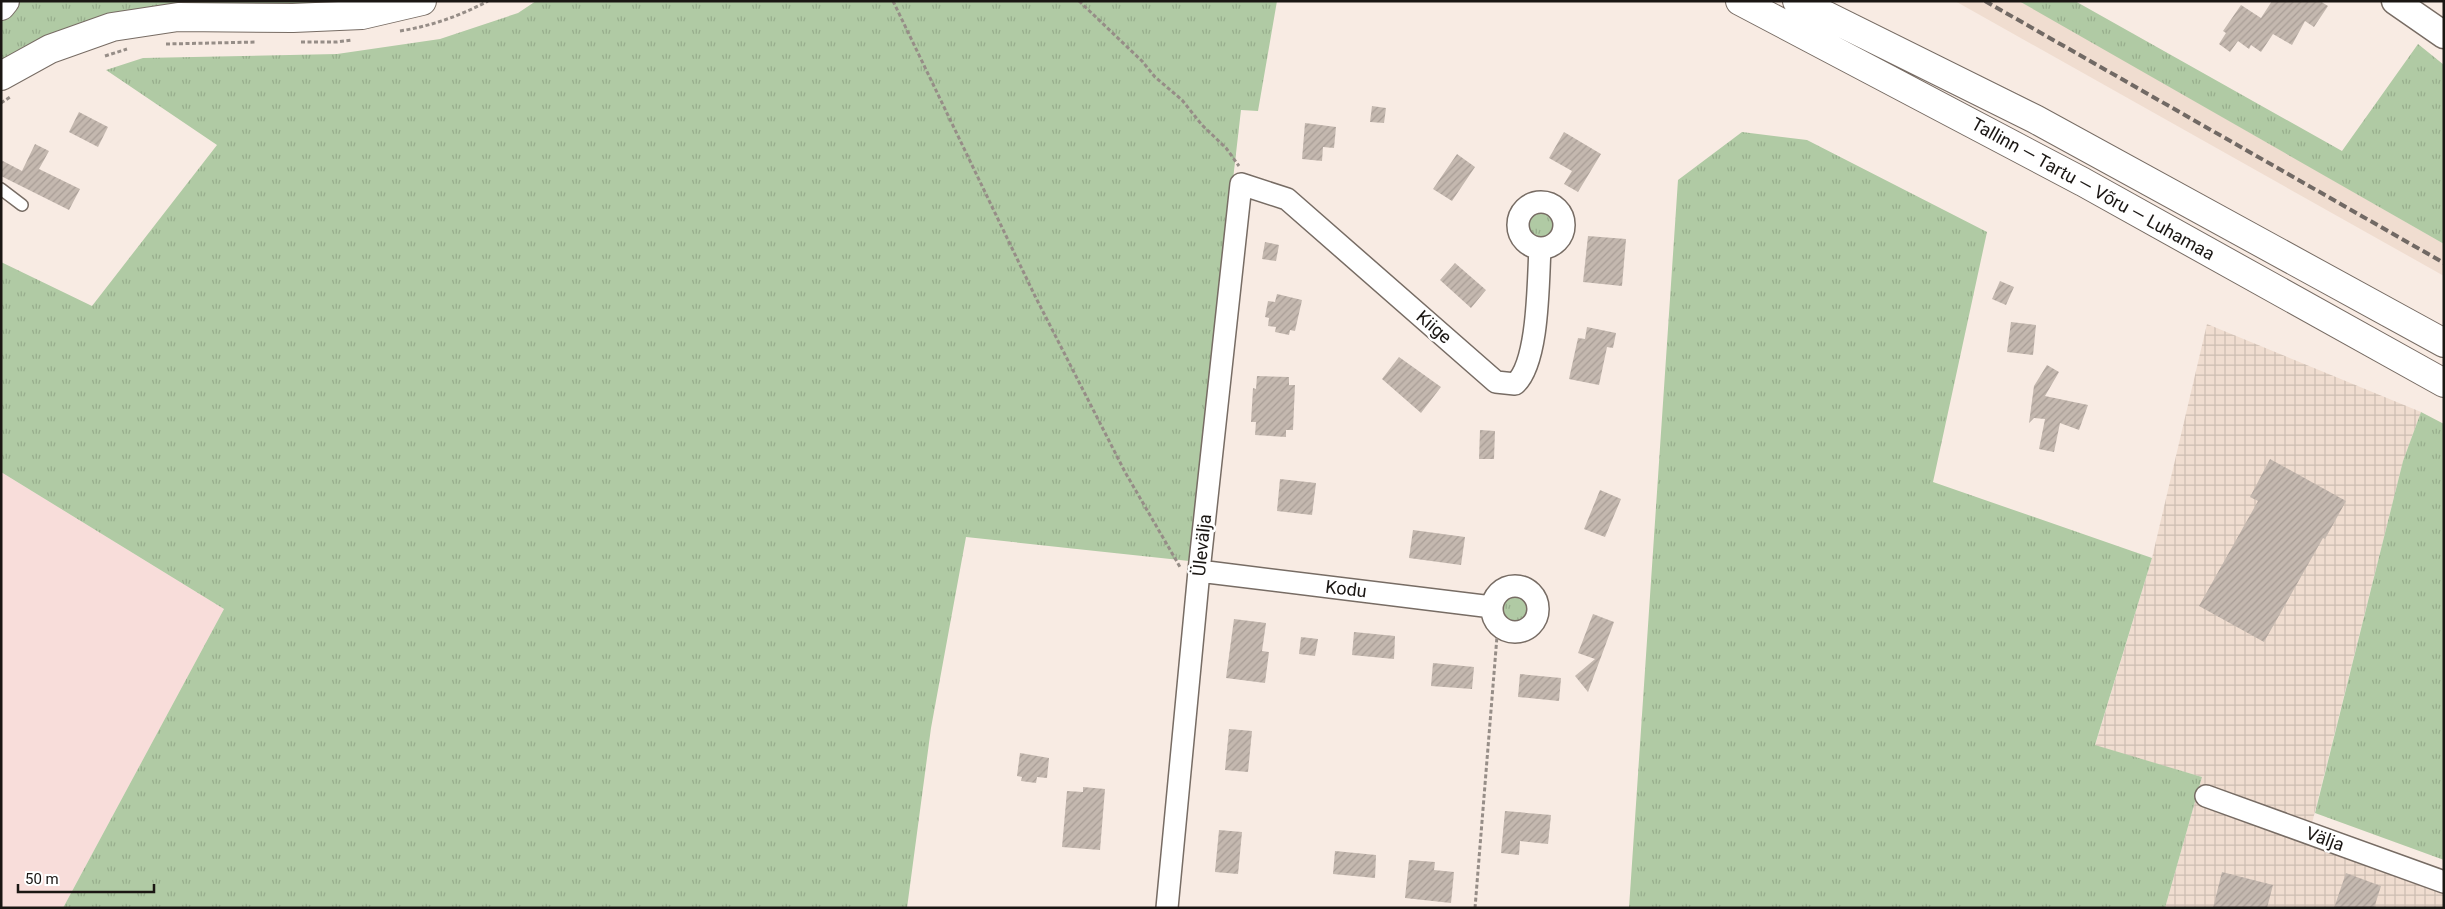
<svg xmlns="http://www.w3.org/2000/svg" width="2445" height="909" font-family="Roboto,sans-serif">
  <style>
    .commercial { fill: #f8ddda }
    .industrial { fill: url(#industrial-grid) }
    .built { fill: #f0ddd0 }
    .grass { fill: url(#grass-tufts) }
    .building { fill: url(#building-hatch) }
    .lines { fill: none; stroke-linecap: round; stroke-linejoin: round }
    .service-casing { stroke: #776c64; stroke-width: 14 }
    .minor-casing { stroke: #776c64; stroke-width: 24 }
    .tertiary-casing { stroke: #776c64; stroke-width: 29 }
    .secondary-casing { stroke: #776c64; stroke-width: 30 }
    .trunk-casing { stroke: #776c64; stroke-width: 30 }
    .path { stroke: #968d87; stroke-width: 3; stroke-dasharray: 4 2.5; stroke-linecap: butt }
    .service { stroke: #fff; stroke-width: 11 }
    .minor { stroke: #fff; stroke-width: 21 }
    .tertiary { stroke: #fff; stroke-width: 26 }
    .secondary { stroke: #fff; stroke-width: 28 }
    .trunk { stroke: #fff; stroke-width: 28 }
    .rail { stroke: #716964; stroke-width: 4; stroke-dasharray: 8 4; stroke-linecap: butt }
    .labels { text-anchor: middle; stroke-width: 5; stroke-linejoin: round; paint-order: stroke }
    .street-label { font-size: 18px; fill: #1a1613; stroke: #fff }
  </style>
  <defs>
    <pattern id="industrial-grid" width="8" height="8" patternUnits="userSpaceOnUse" patternTransform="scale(1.25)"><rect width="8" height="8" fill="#f0ddd0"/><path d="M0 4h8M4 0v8" fill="none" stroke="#cdbdb2"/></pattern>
    <pattern id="grass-tufts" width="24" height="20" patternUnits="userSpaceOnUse" patternTransform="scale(1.25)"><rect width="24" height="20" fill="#b0caa4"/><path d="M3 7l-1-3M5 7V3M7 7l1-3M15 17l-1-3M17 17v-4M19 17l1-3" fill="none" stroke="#97ad8c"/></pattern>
    <pattern id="building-hatch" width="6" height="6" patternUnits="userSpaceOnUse" patternTransform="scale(1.25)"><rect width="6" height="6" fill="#c4b8af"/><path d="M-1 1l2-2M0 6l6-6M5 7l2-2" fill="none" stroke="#a89d96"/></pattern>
  </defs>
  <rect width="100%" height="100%" fill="#f8ebe3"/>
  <path class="commercial" d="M1 472 224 609 63 908H1Z"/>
  <path class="industrial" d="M2207 324 2421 412 2403 461 2308 839 2444 889V908H2165L2202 777 2095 746 2152 558Z"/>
  <path class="built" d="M1955 1H2021L2444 244V276Z"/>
  <path class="grass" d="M18 1H355L356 7 85 23 23 47 1 61V20Z
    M536 1H1277L1258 111 1241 110 1189 561 966 537 931 728 907 908H63L224 609 1 472V262L92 306 217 145 106 70 143 58 337 54 440 39 518 13Z
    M2019 1H2075L2342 151 2418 44 2444 65V244Z
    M1742 132 1807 140 1987 232 1933 482 2152 558 2095 745 2202 777 2165 908H1629L1678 180Z
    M1526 224a15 15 0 1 1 30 0a15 15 0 1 1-30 0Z
    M2421 412 2444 424V860L2315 813 2403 461Z
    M1500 610a16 16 0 1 1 32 0a16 16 0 1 1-32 0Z"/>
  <path class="building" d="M2272 1H2320L2328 6 2314 27 2305 21 2292 45 2273 34 2261 52 2251 45 2249 49 2238 41 2230 52 2219 44 2226 33 2223 31 2241 5 2261 18Z
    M1372 106 1386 108 1384 123 1370 122Z
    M79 112 108 127 98 147 69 132Z
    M1305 123 1336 127 1334 148 1323 147 1322 161 1302 159Z
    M1564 132 1601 154 1578 192 1564 184 1572 171 1549 158Z
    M35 144 49 151 39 169 80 189 69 210 1 176V160L22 171Z
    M1457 154 1475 167 1452 201 1433 189Z
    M1588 236 1626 239 1622 286 1583 282Z
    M1265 242 1279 245 1276 261 1262 259Z
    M1455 263 1486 290 1471 308 1440 280Z
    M2000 281 2014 287 2006 305 1992 299Z
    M1277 294 1302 300 1295 331 1290 330 1289 335 1275 332 1276 327 1268 326 1269 318 1265 317 1268 301 1275 302Z
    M2011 322 2036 325 2033 355 2007 352Z
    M1587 327 1616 333 1613 348 1607 347 1599 385 1569 379 1578 338 1585 339Z
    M1399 357 1441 387 1421 413 1382 379Z
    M2047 365 2059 372 2045 396 2088 405 2079 430 2060 423 2054 452 2039 449 2045 419 2034 418 2029 423 2034 386Z
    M1257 376 1289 377V385H1295L1293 430H1286V437L1255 435 1256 422H1251L1253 388 1256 389Z
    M1480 430 1495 431 1494 459H1479Z
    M2270 459 2346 501 2325 539 2323 538 2264 642 2199 606 2258 501 2250 497Z
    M1280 479 1316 483 1312 515 1277 511Z
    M1600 490 1621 499 1605 537 1584 529Z
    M1413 530 1465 537 1461 565 1409 558Z
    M1593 614 1614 622 1588 692 1575 676 1595 659 1578 653Z
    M1234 619 1266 623 1262 651 1269 652 1265 683 1226 678Z
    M1354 632 1395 636 1394 659 1352 655Z
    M1301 637 1318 639 1315 656 1299 654Z
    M1433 663 1474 667 1472 689 1431 686Z
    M1520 674 1561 678 1559 701 1518 697Z
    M1229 729 1252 731 1248 772 1225 770Z
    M1020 753 1049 758 1047 778 1037 777 1036 783 1021 781 1022 777 1017 776Z
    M1083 787 1105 789 1100 850 1062 847 1067 791 1083 792Z
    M1505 811 1551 815 1548 844 1520 841 1519 855 1501 853Z
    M1219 830 1242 832 1238 874 1215 872Z
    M1335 851 1376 855 1375 878 1333 874Z
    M1409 860 1435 862 1434 870 1454 872 1451 903 1405 898Z
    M2222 872 2273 885 2267 908H2213Z
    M2346 873 2381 886 2374 908H2334Z"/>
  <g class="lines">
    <defs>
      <path id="service" d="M1 189 22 205"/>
      <path id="minor" d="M1518 225a23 23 0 1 1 46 0a23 23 0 1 1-46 0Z
        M1199 571 1492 607
        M1492 609a23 23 0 1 1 46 0a23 23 0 1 1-46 0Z
        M2206 796 2444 882
        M1167 908 1199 571 1241 184 1287 199 1496 382 1515 384C1539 363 1538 281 1540 248"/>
      <path id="tertiary" d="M2395 1 2444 35"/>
      <path id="secondary" d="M1 76 50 49 112 27 178 17 293 18 362 15 422 1"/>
      <path id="trunk" d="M1740 1 2083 182 2444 383
        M1797 1 2035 119 2444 343
        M1 6 5 1"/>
    </defs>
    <use href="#service" class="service-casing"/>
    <use href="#minor" class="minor-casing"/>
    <use href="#tertiary" class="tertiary-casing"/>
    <use href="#secondary" class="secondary-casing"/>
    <use href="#trunk" class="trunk-casing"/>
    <path class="path" d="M893 1 1035 296 1125 472 1180 567
      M1079 1 1142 61 1155 77 1182 100 1202 125 1226 148 1239 166
      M400 31C431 26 460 16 488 1
      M301 42H337L352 40
      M166 44 257 42
      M105 56 127 49
      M1 103 10 97
      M1475 908 1498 624"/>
    <use href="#service" class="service"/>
    <use href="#minor" class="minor"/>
    <use href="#tertiary" class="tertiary"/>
    <use href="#secondary" class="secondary"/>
    <use href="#trunk" class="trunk"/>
    <path class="rail" d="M1985 1 2444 263"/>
  </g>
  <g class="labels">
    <g class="street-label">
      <text transform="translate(2093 189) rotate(29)" y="6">Tallinn — Tartu — Võru — Luhamaa</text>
      <text transform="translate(1434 327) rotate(41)" y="6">Kiige</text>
      <text transform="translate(1202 545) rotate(-84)" y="6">Ülevälja</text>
      <text transform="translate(1346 589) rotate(7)" y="6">Kodu</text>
      <text transform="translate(2325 839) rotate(20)" y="6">Välja</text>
    </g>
  </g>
  <rect width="2445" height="909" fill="none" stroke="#1a1613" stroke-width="5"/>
  <path d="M18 884v8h136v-8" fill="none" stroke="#1a1613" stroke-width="2.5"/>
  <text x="25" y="884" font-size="15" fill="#1a1613" stroke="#ffffff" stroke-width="4" paint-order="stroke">50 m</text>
</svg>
